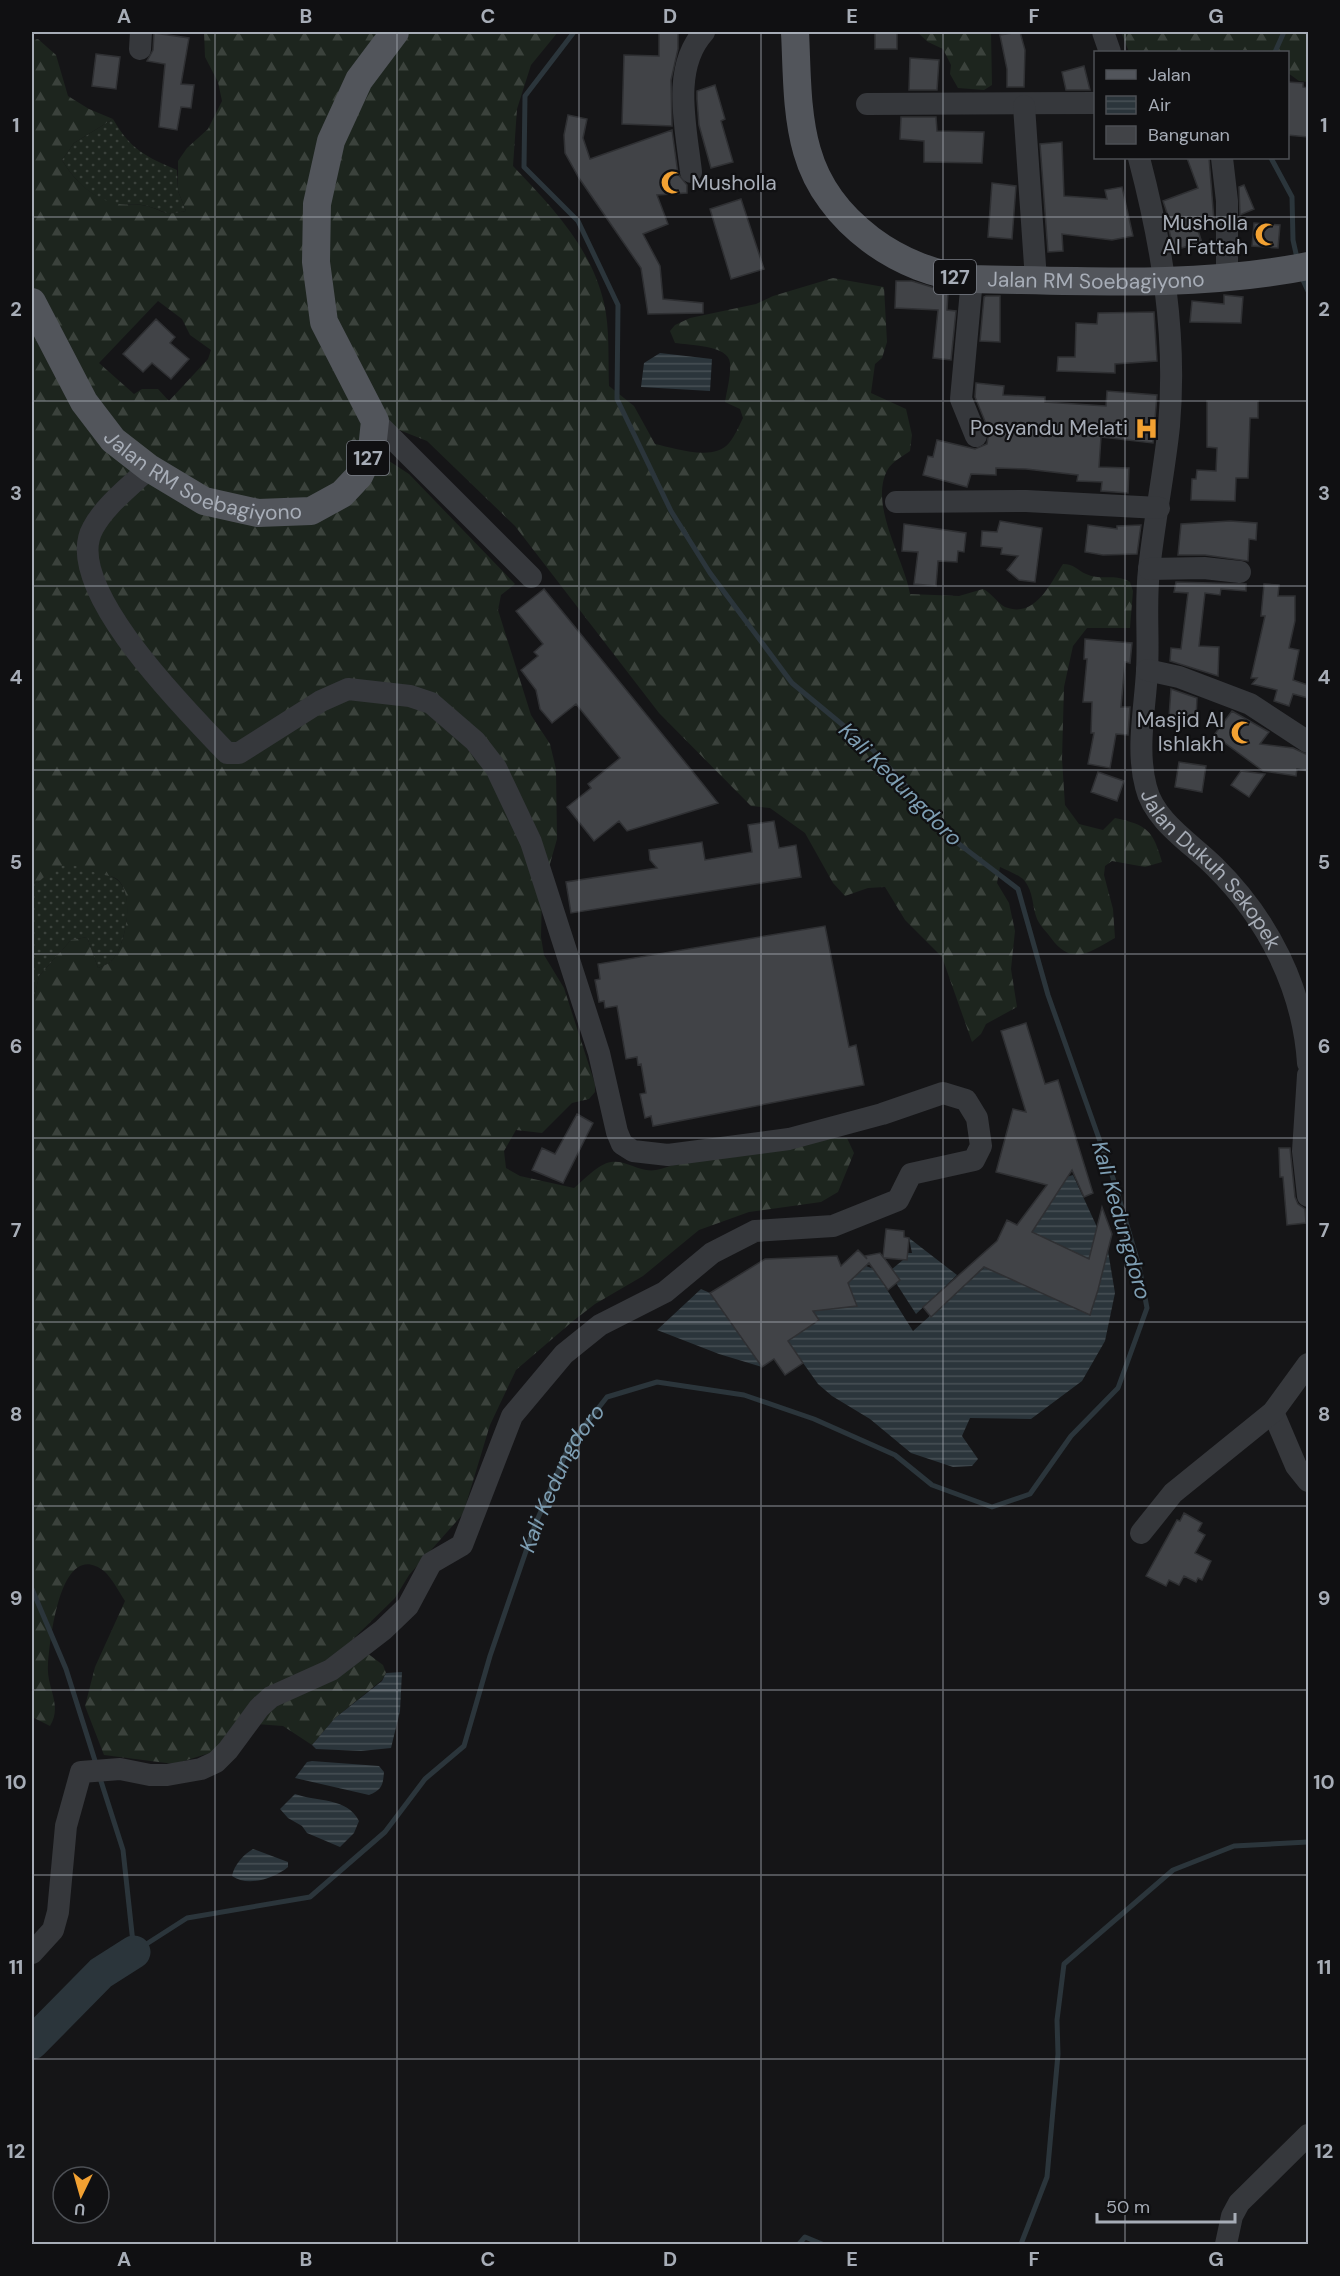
<svg xmlns="http://www.w3.org/2000/svg" width="1340" height="2276" font-family="'DM Sans',sans-serif">
  <style>
    .grass { fill: url(#grass-dots) }
    .forest { fill: url(#forest-firs); fill-rule: evenodd }
    .water { fill: url(#water-rules) }
    .lines { fill: none; stroke-linecap: round; stroke-linejoin: round }
    .stream { stroke: #2b353b; stroke-width: 5 }
    .river { stroke: #2b353b; stroke-width: 33 }
    .building { fill: #414347; stroke: #2f3033; stroke-width: 1.5 }
    .minor { stroke: #36383c; stroke-width: 22 }
    .major { stroke: #52555b; stroke-width: 28 }
    .grid { fill: none; stroke: #a7adb7; stroke-width: 1.5; stroke-opacity: 0.55 }
    .labels { text-anchor: middle; stroke-width: 4.5; stroke-linejoin: round; paint-order: stroke }
    .shield { fill: #101012; stroke: #7a7e86; stroke-width: 1.5 }
    .shield-label { font-size: 20px; font-weight: bold; fill: #a7adb7 }
    .poi-label { font-size: 21px; fill: #a7adb7; stroke: #101012; text-anchor: end }
    .street-label { font-size: 21px; fill: #a7adb7; stroke: #101012 }
    .water-label { font-size: 22px; font-style: italic; fill: #7e9eb3; stroke: #101012 }
    .neatline { fill: none; stroke: #a7adb7; stroke-width: 2 }
    .grid-label { font-size: 20px; text-anchor: middle; font-weight: bold; fill: #a7adb7 }
  </style>
  <defs>
    <pattern id="grass-dots" width="8" height="8" patternUnits="userSpaceOnUse" patternTransform="scale(1.5)"><rect width="8" height="8" fill="#1d251e"/><path d="M2 2h.1M6 6h.1" fill="none" stroke="#3b423c" stroke-width="1.8" stroke-linecap="round"/></pattern>
    <pattern id="forest-firs" width="22" height="20" patternUnits="userSpaceOnUse" patternTransform="scale(1.5)"><rect width="22" height="20" fill="#1d251e"/><path d="M5 1l3.5 6h-7zM16 11l3.5 6h-7z" fill="#3b423c"/></pattern>
    <pattern id="water-rules" width="6" height="5" patternUnits="userSpaceOnUse" patternTransform="scale(1.5)"><rect width="6" height="5" fill="#2b353b"/><path d="M0 2.5h6" fill="none" stroke="#475055"/></pattern>
  </defs>
  <rect width="100%" height="100%" fill="#151517"/>
  <path class="grass" d="M113 119C130 149 146 157 177 170L178 191 186 211C163 216 168 212 147 206 136 203 125 206 114 204 91 197 74 180 62 160L74 143Z
    M67 863C80 866 105 871 116 879 136 892 126 942 114 958 111 963 103 966 98 968L87 937 71 940 39 976 32 1008V882L38 883 51 869Z"/>
  <path class="forest" d="M204 32H558L531 65 517 109 513 166C552 207 591 247 604 303 610 329 608 360 609 386L634 406 655 444C674 448 714 462 729 443 735 436 739 426 743 418L740 409 725 402C727 390 731 375 730 363 729 345 688 345 675 343L670 331 675 325 690 318 756 304 773 296 833 278 884 287 887 342 882 358 875 364 871 393 906 409 912 435 910 451C903 456 892 462 888 469 868 504 904 558 910 594L959 596 983 589C992 593 997 603 1005 607 1035 619 1050 584 1063 564 1074 564 1077 570 1086 574 1100 581 1115 573 1130 582L1133 591 1130 628H1087L1073 646 1064 687 1062 759 1065 805 1079 824 1103 830 1115 818C1147 825 1153 830 1162 862L1145 867 1112 861 1105 866 1104 875 1113 909 1115 938C1090 952 1072 967 1051 938 1047 932 1040 926 1037 919 1032 907 1034 892 1024 880 1019 875 1006 870 1000 867L997 883 1009 903 1015 931 1011 969 1017 1007 986 1024 981 1034 972 1042 942 957 905 920 885 887 868 888 845 896 833 883 805 833 770 808 751 806 659 713 515 526 427 441 384 424 383 457 409 474 515 584 501 595 498 610 531 715 550 744 556 769 557 839 542 892 541 937 544 955 564 988 595 1084V1092L589 1099 572 1103 542 1133 516 1130 504 1151 506 1168 520 1176 574 1188C584 1180 598 1164 611 1162 627 1160 640 1173 656 1170 671 1167 685 1159 700 1156 749 1145 797 1138 847 1138L854 1153 838 1192 821 1202 749 1212 699 1230 643 1276 595 1304 573 1321 516 1370 490 1425 463 1514 409 1575 395 1598 351 1641 383 1665 386 1673 382 1680 335 1718 312 1745 283 1726 256 1724 210 1753 174 1764 104 1755 85 1706 95 1667 125 1601C119 1592 112 1578 104 1571 60 1537 50 1640 48 1665 46 1687 63 1705 50 1726L34 1718 32 1708V1008L39 976 71 940 87 937 98 968C103 966 111 963 114 958 126 942 135 894 117 879 113 876 104 875 99 874 70 862 61 859 38 883L32 882V40L38 39 56 55 68 96 89 109 113 119 74 143 62 160C74 180 91 197 114 203 124 206 136 203 147 206 167 212 162 216 186 211L178 191V161L187 148 208 129 222 101 218 82 205 57ZM158 301 182 319 190 335 211 350 208 359 169 401 158 389H142L134 394 99 363Z
    M917 32H991L992 85 984 90 958 88 950 74 951 65 943 49 928 42Z
    M1121 32H1308V82L1299 81 1288 73V52L1239 50 1129 52Z"/>
  <path class="water" d="M660 353 712 359 710 391 641 387 644 363Z
    M1073 1175 1097 1227 1089 1259 1032 1232 1061 1187 1063 1178Z
    M909 1238 957 1275 916 1314 896 1283 892 1269 903 1260H907L908 1253H912Z
    M1108 1251 1115 1293 1105 1341 1082 1381 1031 1419 970 1418 962 1436 978 1459 972 1466 953 1467 911 1453 870 1419 832 1396 818 1384 774 1322 796 1316 806 1329 819 1320 813 1311 857 1306 848 1283 866 1266 874 1269 913 1331 985 1267 1090 1315Z
    M701 1289 710 1293 762 1367 719 1354 657 1330Z
    M402 1672 400 1711 391 1748 361 1751 316 1749 312 1745 335 1718 382 1681 386 1673Z
    M312 1761 379 1766 384 1772C383 1785 382 1790 369 1795L295 1778 307 1762Z
    M295 1794C317 1802 347 1797 359 1821L354 1833 340 1847 307 1833 302 1826 288 1818 280 1809Z
    M253 1849 288 1862V1867C274 1879 247 1887 232 1876 234 1865 244 1854 253 1849Z"/>
  <g class="lines">
    <g class="stream">
      <path d="M1275 52 1284 32"/>
      <path d="M1271 158 1292 197 1293 240 1297 258"/>
      <path d="M1301 276 1308 291"/>
      <path d="M32 1589 66 1669 97 1767"/>
      <path id="s1" d="M99 1775 123 1850 134 1952 187 1918 310 1897 385 1832 425 1779 464 1746 490 1656 535 1525 570 1444 607 1397 657 1382 744 1395 814 1419 895 1455 932 1485 992 1507 1030 1494 1071 1436 1118 1388 1147 1308 1139 1266 1113 1178 1048 995 1018 889 959 844 873 750 792 683 710 573 671 511 617 399 618 305 578 221 524 167 525 96 574 32"/>
      <path d="M799 2244 805 2237 822 2244"/>
      <path d="M1021 2244 1047 2177 1058 2054 1057 2020 1064 1964 1173 1870 1234 1846 1308 1842"/>
    </g>
    <path class="river" d="M32 2043 101 1973 134 1952"/>
  </g>
  <path class="building" d="M659 32H678V49L671 80 672 126 622 124 624 55 659 56Z
    M875 32H897V49H875Z
    M1020 32 1025 50 1024 87H1007V69L1000 35Z
    M154 33 189 38 181 84 194 85 191 108 181 107 177 130 159 127 165 64 147 61 153 50Z
    M96 54 120 57 116 89 92 86Z
    M910 58 939 60 937 90H909Z
    M1084 66 1090 90H1066L1062 72Z
    M1287 82 1303 83V87L1308 88V137L1287 135Z
    M715 85 725 119 721 121 733 162 711 168 699 125 697 99V91Z
    M568 115 587 119 583 138 590 159 672 130 678 174 687 185V193L657 195 668 224 643 234 660 266 663 299 703 303V313L648 314 641 268 579 178 565 153 564 135Z
    M901 117H936L937 131 984 132 982 163 924 162V141L900 139Z
    M1062 142 1064 196 1107 199 1105 190 1122 187 1133 236 1112 240 1062 234 1063 251 1048 252 1040 144Z
    M1187 158H1209L1214 221 1197 227 1202 243 1173 250 1169 229 1172 228 1163 201 1198 188Z
    M992 183 1016 186 1012 239 988 237Z
    M1244 185 1254 209 1240 215 1239 187Z
    M741 199 764 269 731 279 710 209Z
    M1254 223 1280 225 1278 248 1252 246Z
    M896 281H912L948 292 947 310 956 311 951 360 933 358 938 310 895 308Z
    M1224 295 1243 297 1241 323 1190 322 1192 301 1224 304Z
    M986 296H1000V342L980 341 984 297Z
    M1154 312 1157 361 1115 364V373L1057 371 1058 357H1075L1076 323 1097 324 1098 313Z
    M156 319 175 337 170 343 189 359 171 379 152 363 143 372 123 354Z
    M976 383 1004 386 1003 395 1045 397V402L1106 406 1107 391 1157 395 1153 443 1101 437 1099 467 1129 468 1128 493 1101 491 1102 482 1077 481 1078 475 1026 469 996 468V475L971 474 967 487 923 475 928 456 933 457 937 440 975 449 987 444 989 431 975 397Z
    M1207 401H1258V418H1250L1248 478H1236L1235 501 1191 500 1192 479H1196L1197 470 1216 471 1217 448 1207 447Z
    M1000 521 1042 528 1035 582 1019 580 1007 570 1018 556 1001 554 1002 548 981 546 982 531 997 532Z
    M1230 521 1257 523 1256 540 1249 539 1248 561 1205 555H1178L1181 524Z
    M904 524 966 533 964 552 958 551 957 562 938 561 936 586 914 584 918 552 902 551Z
    M1088 525 1117 529V526L1141 525 1137 554 1103 555 1085 552Z
    M1176 582 1246 584V591L1221 589 1220 595 1205 593 1199 646 1219 647 1218 676 1170 661 1171 648 1181 649 1188 593 1174 592Z
    M1264 584 1279 585 1278 596H1295V621L1289 648 1299 650 1293 680 1308 685V698L1293 694 1289 706 1274 701 1277 690 1252 684 1257 678H1251L1265 616H1261Z
    M544 589 702 783 718 803 627 831 619 821 594 841 567 807 591 788 588 784 620 758 576 704 552 723 540 709 536 690 521 670 538 656 534 652 543 644 516 611Z
    M1085 639 1132 643 1130 663 1125 662 1121 707H1130L1128 735 1116 734 1110 768 1088 764 1094 733H1091L1092 702H1083L1087 659H1084Z
    M1171 689 1197 698 1196 719 1169 717Z
    M1232 711 1269 732 1260 744 1293 748 1308 755V771L1297 769 1296 776 1263 771 1214 735Z
    M1179 762 1206 766 1202 792 1175 787Z
    M1241 771 1265 774 1249 797 1231 785Z
    M1098 772 1124 781 1117 801 1091 792Z
    M774 821 779 848 796 845 801 877 571 913 566 882 657 868 650 860 649 850 702 842 705 860 752 852 748 825Z
    M825 926 849 1047 856 1045 864 1085 653 1126 651 1116 645 1118 640 1094 646 1093 641 1064 638 1065 637 1057 626 1059 617 1006 605 1008 604 1001 599 1002 595 980 600 979 598 964Z
    M1026 1023 1045 1084 1058 1080 1093 1193 1084 1197 1072 1170 1032 1232 1089 1259 1102 1207 1112 1234 1098 1290 1090 1315 984 1267 931 1317 923 1307 997 1241 1007 1220 1017 1225 1047 1185 996 1172 1013 1109 1026 1112 1001 1031Z
    M577 1114 593 1123 563 1183 532 1170 542 1148 555 1154Z
    M1279 1148H1290L1295 1197 1298 1204 1305 1209 1306 1223 1287 1225 1283 1177H1280Z
    M886 1229 904 1231V1237L909 1238 907 1260 884 1258 900 1280 888 1290 869 1263 848 1283 857 1306 813 1311 819 1320 788 1341 803 1363 785 1375 774 1359 762 1367 710 1293 765 1259 837 1256 841 1266 858 1250 867 1259 865 1256 880 1253 883 1257Z
    M1184 1513 1202 1523 1198 1531 1205 1535 1195 1553 1211 1561 1202 1580 1198 1578 1196 1582 1184 1576 1179 1585 1169 1580 1166 1586 1146 1576 1177 1520 1180 1521Z"/>
  <g class="lines">
    <g class="minor">
      <path d="M1103 32 1110 52"/>
      <path d="M140 49 141 32"/>
      <path d="M867 104 1096 103"/>
      <path d="M1024 106 1036 280"/>
      <path id="s2" d="M1139 158C1162 246 1177 334 1169 426 1164 474 1154 522 1149 570 1145 604 1149 637 1147 671 1145 709 1136 750 1146 787 1154 821 1191 843 1214 866 1268 919 1303 988 1308 1063"/>
      <path d="M1222 158 1227 201V279"/>
      <path d="M691 172C686 127 671 68 704 32"/>
      <path d="M972 279 961 399 976 436"/>
      <path d="M375 421 531 577"/>
      <path d="M896 502 1026 501 1159 508"/>
      <path d="M1149 569 1204 568 1240 572"/>
      <path d="M1147 670 1179 677 1250 704 1308 742"/>
      <path d="M1308 1075 1303 1151 1308 1196"/>
      <path d="M1273 1412 1296 1466 1308 1481"/>
      <path d="M1141 1533 1173 1493 1273 1412 1308 1364"/>
      <path d="M32 1953 53 1930 58 1912 66 1826 81 1772 120 1769 150 1775H167L201 1769 216 1762 228 1750 259 1708 271 1697 331 1670 383 1630 408 1606 431 1563 462 1545 512 1416 564 1354 600 1325 665 1292 712 1253 755 1231 833 1226 898 1200 911 1174 974 1160 981 1146 977 1118 966 1100 943 1093 882 1114 789 1139 668 1155 633 1151 622 1144 617 1132 599 1053 531 842 496 768 475 741 431 703 410 696 348 689 321 701 239 753H227C189 713 60 586 93 528 105 505 131 486 149 468"/>
      <path d="M1226 2244 1232 2216 1239 2203 1308 2135"/>
    </g>
    <g class="major">
      <path id="s3" d="M795 32C797 70 796 113 807 151 827 222 901 273 972 279 1084 281 1198 288 1308 266"/>
      <path id="s4" d="M32 302 84 402 113 440 149 468 204 501 258 513 311 511 342 494 359 476 372 449 375 421 324 322 316 262 317 204 331 141 359 80 395 32"/>
    </g>
  </g>
  <path class="grid" d="M215 32V2244M397 32V2244M579 32V2244M761 32V2244M943 32V2244M1125 32V52M1125 158V2244M32 217H1308M32 401H1308M32 586H1308M32 770H1308M32 954H1308M32 1138H1308M32 1322H1308M32 1506H1308M32 1690H1308M32 1875H1308M32 2059H1308"/>
  <defs>
    <symbol id="mosque-bare" viewBox="-9 -9 18 18"><path d="M3.5-4.9A6 6 0 1 0 3.5 4.9A5 5 0 1 1 3.5-4.9Z" fill="#f2a132" stroke="#101012" stroke-width="2.5" paint-order="stroke"/></symbol>
    <symbol id="hospital-bare" viewBox="-9 -9 18 18"><path d="M-5-5h3v3.5h4V-5h3V5h-3V1.5h-4V5h-3Z" fill="#f2a132" stroke="#101012" stroke-width="2.5" paint-order="stroke"/></symbol>
  </defs>
  <g fill-rule="evenodd">
    <use href="#mosque-bare" x="656" y="166" width="33" height="33"/>
    <use href="#mosque-bare" x="1250" y="218" width="33" height="33"/>
    <use href="#hospital-bare" x="1130" y="412" width="33" height="33"/>
    <use href="#mosque-bare" x="1226" y="716" width="33" height="33"/>
  </g>
  <g class="labels">
    <g class="shield">
      <rect x="934" y="260" width="42" height="34" rx="4.5"/>
      <rect x="347" y="441" width="42" height="34" rx="4.5"/>
    </g>
    <g class="shield-label">
      <text x="955" y="284">127</text>
      <text x="368" y="465">127</text>
    </g>
    <g class="poi-label">
      <text x="691" y="190" text-anchor="start">Musholla</text>
      <text x="1248" y="230">Musholla<tspan x="1248" dy="24">Al Fattah</tspan></text>
      <text x="1128" y="435">Posyandu Melati</text>
      <text x="1224" y="727">Masjid Al<tspan x="1224" dy="24">Ishlakh</tspan></text>
    </g>
    <g class="street-label">
      <text dy="7" stroke="none"><textPath href="#s3" startOffset="465">Jalan RM Soebagiyono</textPath></text>
      <text dy="7" stroke="none"><textPath href="#s4" startOffset="261">Jalan RM Soebagiyono</textPath></text>
      <text dy="7" stroke="none"><textPath href="#s2" startOffset="740">Jalan Dukuh Sekopek</textPath></text>
    </g>
    <g class="water-label">
      <text transform="translate(901 784) rotate(45)" y="8">Kali Kedungdoro</text>
      <text transform="translate(1122 1220) rotate(74)" y="8">Kali Kedungdoro</text>
      <text dy="8" stroke="none"><textPath href="#s1" startOffset="872">Kali Kedungdoro</textPath></text>
    </g>
  </g>
  <rect width="1340" height="2276" fill="none" stroke="#101012" stroke-width="66"/>
  <rect x="1094" y="51" width="195" height="108" fill="#101012" stroke="#4c4f54" stroke-width="1.5"/>
  <rect x="1106" y="70" width="30" height="9" fill="#52555b" stroke="#4c4f54" stroke-width="1.5"/>
  <text x="1148" y="81" font-size="18" fill="#a7adb7">Jalan</text>
  <rect x="1106" y="96" width="30" height="18" fill="url(#water-rules)" stroke="#4c4f54" stroke-width="1.5"/>
  <text x="1148" y="111" font-size="18" fill="#a7adb7">Air</text>
  <rect x="1106" y="126" width="30" height="18" fill="#414347" stroke="#4c4f54" stroke-width="1.5"/>
  <text x="1148" y="141" font-size="18" fill="#a7adb7">Bangunan</text>
  <g transform="translate(81 2195) rotate(185)"><circle r="28" fill="#101012" stroke="#4c4f54" stroke-width="1.5"/>
  <path d="M0-4.5L10 22L0 15L-10 22Z" fill="#f2a132"/>
  <text y="-9" font-size="16" font-weight="bold" text-anchor="middle" fill="#a7adb7">U</text>
  </g>
  <path d="M1097 2213v9h138v-9" fill="none" stroke="#a7adb7" stroke-width="3"/>
  <text x="1106" y="2213" font-size="18" fill="#a7adb7" stroke="#101012" stroke-width="4.5" paint-order="stroke">50 m</text>
  <rect x="33" y="33" width="1274" height="2210" class="neatline"/>
  <g class="grid-label">
    <text x="124" y="23">A</text>
    <text x="306" y="23">B</text>
    <text x="488" y="23">C</text>
    <text x="670" y="23">D</text>
    <text x="852" y="23">E</text>
    <text x="1034" y="23">F</text>
    <text x="1216" y="23">G</text>
    <text x="16" y="132">1</text>
    <text x="1324" y="132">1</text>
    <text x="16" y="316">2</text>
    <text x="1324" y="316">2</text>
    <text x="16" y="500">3</text>
    <text x="1324" y="500">3</text>
    <text x="16" y="684">4</text>
    <text x="1324" y="684">4</text>
    <text x="16" y="869">5</text>
    <text x="1324" y="869">5</text>
    <text x="16" y="1053">6</text>
    <text x="1324" y="1053">6</text>
    <text x="16" y="1237">7</text>
    <text x="1324" y="1237">7</text>
    <text x="16" y="1421">8</text>
    <text x="1324" y="1421">8</text>
    <text x="16" y="1605">9</text>
    <text x="1324" y="1605">9</text>
    <text x="16" y="1789">10</text>
    <text x="1324" y="1789">10</text>
    <text x="16" y="1974">11</text>
    <text x="1324" y="1974">11</text>
    <text x="16" y="2158">12</text>
    <text x="1324" y="2158">12</text>
    <text x="124" y="2266">A</text>
    <text x="306" y="2266">B</text>
    <text x="488" y="2266">C</text>
    <text x="670" y="2266">D</text>
    <text x="852" y="2266">E</text>
    <text x="1034" y="2266">F</text>
    <text x="1216" y="2266">G</text>
  </g>
</svg>
